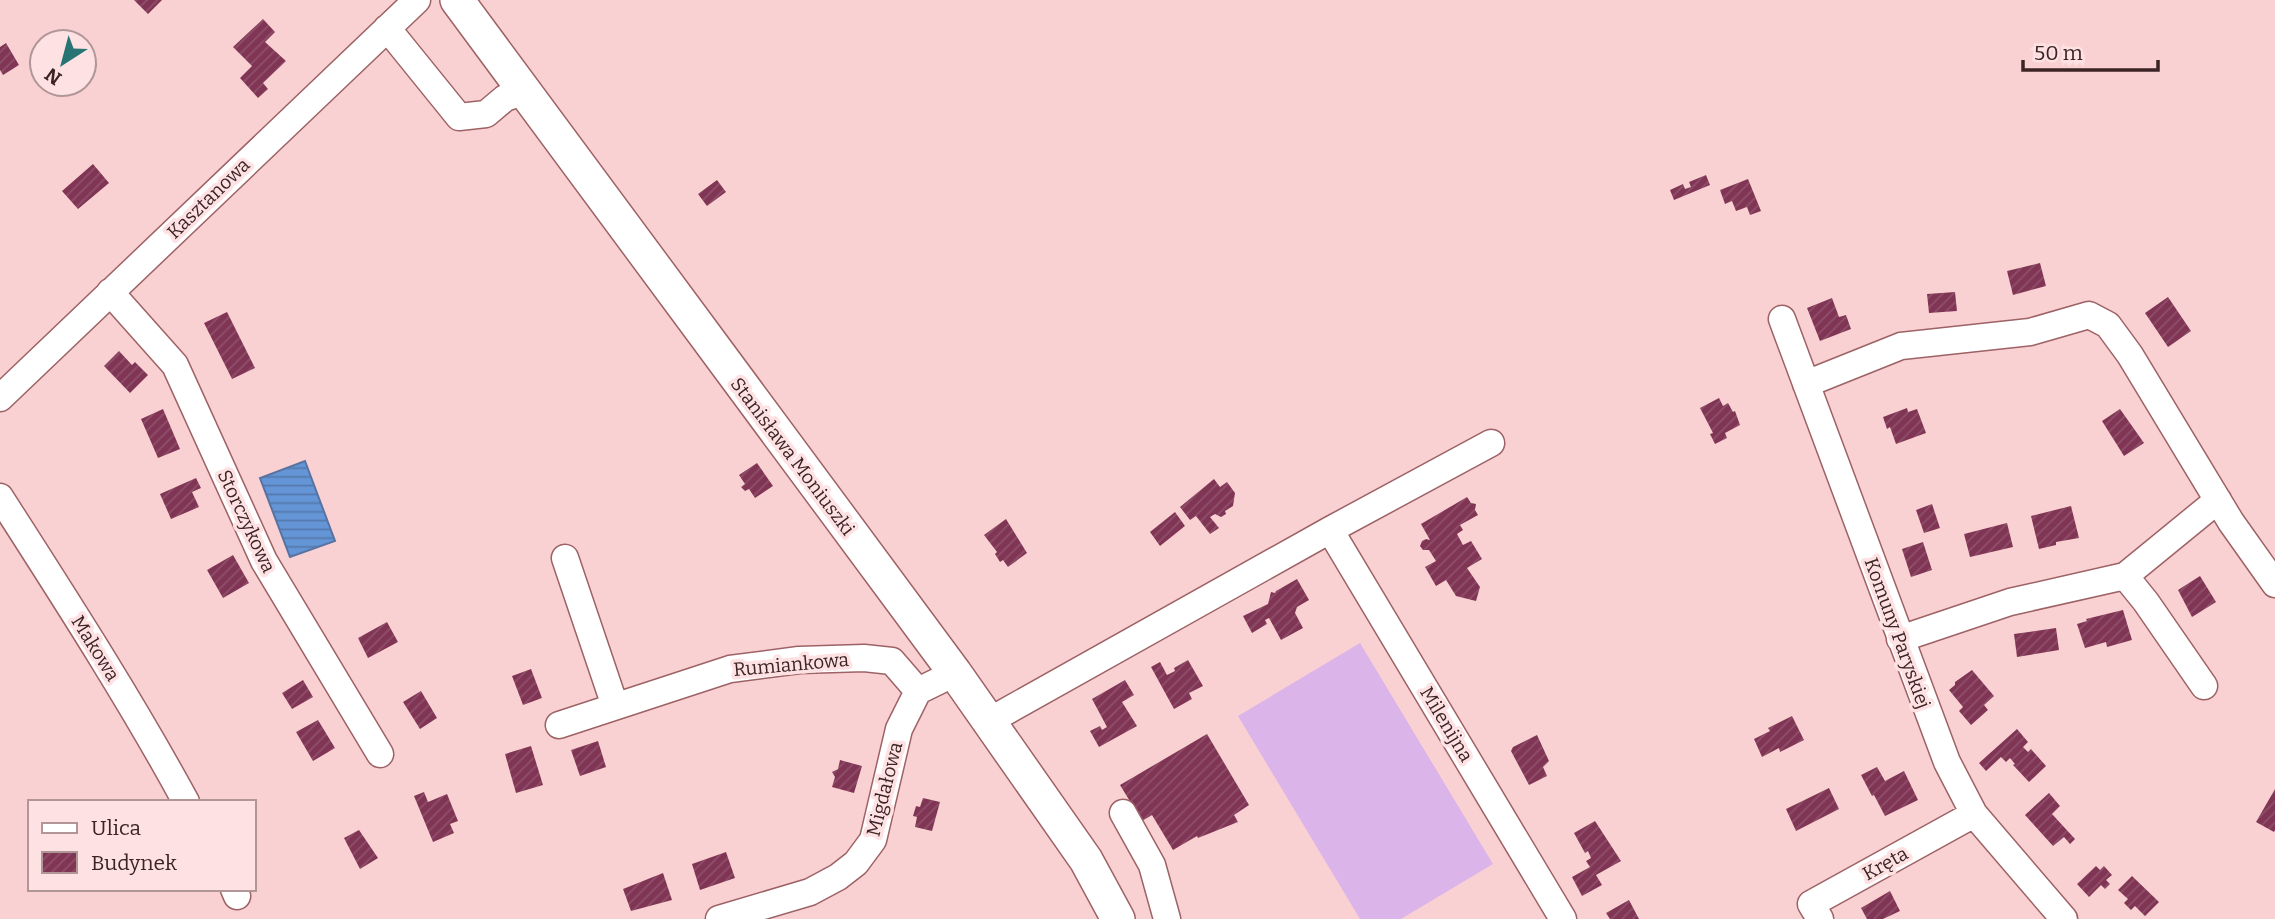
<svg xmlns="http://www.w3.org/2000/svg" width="2275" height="919" font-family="Bitter,serif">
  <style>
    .pitch { fill: #dbb4ea }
    .water { fill: url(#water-rules); stroke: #5873a1; stroke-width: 2 }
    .building { fill: url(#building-hatch) }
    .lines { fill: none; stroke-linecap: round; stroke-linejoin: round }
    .minor-casing { stroke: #9d6265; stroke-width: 29 }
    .major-casing { stroke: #9d6265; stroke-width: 36 }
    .minor { stroke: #fff; stroke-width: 26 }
    .major { stroke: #fff; stroke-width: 33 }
    .labels { text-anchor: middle; stroke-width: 7; stroke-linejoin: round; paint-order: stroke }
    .street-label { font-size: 19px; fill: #3c2324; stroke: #fee2e3 }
  </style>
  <defs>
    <pattern id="water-rules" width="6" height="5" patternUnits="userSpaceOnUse" patternTransform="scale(1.75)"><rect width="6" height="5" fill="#6495d6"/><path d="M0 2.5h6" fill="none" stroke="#5479ad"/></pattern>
    <pattern id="building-hatch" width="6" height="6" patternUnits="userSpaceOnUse" patternTransform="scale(1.75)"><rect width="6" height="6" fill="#813555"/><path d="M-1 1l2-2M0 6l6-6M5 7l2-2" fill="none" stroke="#8e506a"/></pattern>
  </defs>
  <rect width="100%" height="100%" fill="#fad1d2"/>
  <path class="pitch" d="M1360 643 1493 864 1401 919H1360L1238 716Z"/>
  <path class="water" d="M305 461 335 541 290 557 260 478Z"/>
  <path class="building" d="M134 0H162L148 14Z
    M263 19 275 32 265 42 286 61 263 83 268 89 258 98 240 78 252 66 233 47Z
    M6 43 19 65 3 75 0 70V47Z
    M93 164 109 183 78 209 62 191Z
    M1706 175 1710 185 1674 200 1670 190 1683 184 1685 189 1691 187 1689 182Z
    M1748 179 1761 211 1750 215 1747 207 1736 211 1732 201 1725 204 1720 190Z
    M717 180 726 192 707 206 698 194Z
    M2040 263 2046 286 2013 295 2007 271Z
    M1955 292 1957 311 1929 313 1927 294Z
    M2168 297 2191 331 2168 347 2145 313Z
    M1832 298 1839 317 1846 315 1851 329 1820 341 1807 308Z
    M227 312 255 368 232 379 204 323Z
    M119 351 132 365 135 362 148 375 130 393 104 366Z
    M1719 398 1723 406 1728 403 1733 412 1735 411 1740 425 1725 433 1727 438 1715 444 1710 434 1713 433 1700 408Z
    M1907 408 1908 412 1917 409 1926 433 1896 444 1890 427 1887 429 1883 417Z
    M163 409 180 449 158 458 141 419Z
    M2120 409 2144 443 2124 456 2102 421Z
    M757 463 773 486 755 498 749 489 745 491 741 487 745 484 739 475Z
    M196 478 201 488 192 492 199 507 171 519 160 494Z
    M1214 479 1220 487 1227 482 1235 493 1233 506 1225 511 1226 514 1221 517 1215 514 1210 517 1219 528 1210 534 1196 516 1190 520 1180 507Z
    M1467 497 1471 503 1476 504 1475 510 1478 515 1460 525 1463 530 1457 534 1463 545 1471 541 1482 559 1467 568 1480 587 1476 601 1456 596 1446 580 1436 586 1425 567 1436 561 1429 550H1423L1420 546 1422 541 1426 539 1430 540 1421 524Z
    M1932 504 1940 528 1924 533 1916 510Z
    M2071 506 2079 538 2056 542V545L2039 549 2031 516Z
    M1175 512 1185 526 1160 546 1150 532Z
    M1006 519 1027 553 1008 567 1003 560 1000 562 995 554 997 552 984 535Z
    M2007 523 2013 547 1970 557 1964 534Z
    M1923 542 1932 570 1911 577 1902 549Z
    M233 555 249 583 223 598 207 570Z
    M2200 576 2216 602 2192 617 2178 590Z
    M1297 579 1309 600 1297 607 1295 613 1303 628 1281 640 1269 618 1265 620 1267 624 1252 633 1243 616 1268 604 1271 592 1275 593 1276 591Z
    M2123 610 2132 640 2107 647 2106 642 2085 648 2077 624 2087 621 2086 619Z
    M387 622 398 642 368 658 358 638Z
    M2056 628 2059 650 2017 657 2014 634Z
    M1188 660 1203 686 1189 693 1192 699 1174 709 1151 667 1160 662 1167 675 1175 671 1174 668Z
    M531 669 542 698 523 705 512 676Z
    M1972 670 1994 696 1984 705 1988 710 1971 725 1959 711 1963 707 1949 690 1955 685V682Z
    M303 680 313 697 292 709 282 693Z
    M1125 680 1134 695 1122 702 1137 726 1099 747 1090 731 1100 726 1102 730 1107 727 1092 699Z
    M421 691 437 718 420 729 403 702Z
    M1792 716 1804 740 1780 752 1779 748 1762 757 1754 739 1770 731 1768 728Z
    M318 720 335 748 313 761 296 732Z
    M2017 729 2028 742 2023 747 2028 752 2031 749 2046 766 2029 782 2013 765 2015 764 2010 758 2006 762 2001 757 1986 771 1979 763Z
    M1207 734 1249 805 1234 815 1238 822 1198 838 1197 836 1173 850 1152 815 1142 821 1120 785Z
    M1537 735 1549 761 1543 767 1547 776 1529 785 1511 751 1513 747Z
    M598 741 606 767 580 776 571 750Z
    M531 746 543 785 516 793 505 754Z
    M840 760 862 766 854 793 832 787 835 777 832 772 838 769Z
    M1877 767 1885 781 1904 771 1918 800 1885 816 1874 795 1872 796 1861 775Z
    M1829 788 1839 809 1796 831 1786 809Z
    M2275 789V830L2274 832 2256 822Z
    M424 792 428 802 447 794 458 821 450 824 454 833 433 842 414 796Z
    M2049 793 2060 806 2052 814 2075 839 2070 844 2064 837 2053 846 2025 815Z
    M923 798 940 802 932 831 915 827 917 817 913 816 916 806 920 807Z
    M1595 821 1621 861 1596 875 1602 885 1582 896 1572 877 1590 867 1586 861 1591 858 1588 851 1585 853 1574 833Z
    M359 830 378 858 360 869 344 838Z
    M726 852 735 878 700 890 692 864Z
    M2096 866 2100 870 2104 866 2112 875 2106 880 2110 884 2105 889 2101 885 2089 897 2077 884Z
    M663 873 672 900 631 911 623 889Z
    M2132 876 2159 902 2145 916 2135 906 2131 910 2124 903 2128 899 2118 890Z
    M1890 891 1900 911 1883 919H1867L1861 908Z
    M1629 900 1639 919H1610L1606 913Z"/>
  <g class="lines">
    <defs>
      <path id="minor" d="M387 28 459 117 486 114 505 98 523 92
        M110 292 175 365 264 561 380 754
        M1782 319 1947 762 1974 814 2064 919
        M1806 384 1901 346 2030 332 2089 315 2108 325 2130 355 2231 522 2275 584
        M0 398 417 0
        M0 497C64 597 129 697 186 802
        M1330 530 1563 919
        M565 558 615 706
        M2125 576 2146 602 2204 686
        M1900 639 2010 602 2125 576 2218 500
        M989 721 1330 530 1491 443
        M559 725 730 669 799 660 864 658 892 661 918 691
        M1123 813 1152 865 1167 919
        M234 889 237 896
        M719 919 810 892 838 877 856 863 873 840 899 729 918 691 955 673
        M1820 919 1811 904 1974 814"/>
      <path id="major" d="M457 0 955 673 1086 860 1118 919"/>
    </defs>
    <use href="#minor" class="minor-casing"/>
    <use href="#major" class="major-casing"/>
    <use href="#minor" class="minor"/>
    <use href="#major" class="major"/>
  </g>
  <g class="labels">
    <g class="street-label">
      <text transform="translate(208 198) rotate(-44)" y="7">Kasztanowa</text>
      <text transform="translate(793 456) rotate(53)" y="7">Stanisława Moniuszki</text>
      <text transform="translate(247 521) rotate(65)" y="7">Storczykowa</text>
      <text transform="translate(1898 633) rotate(70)" y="7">Komuny Paryskiej</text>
      <text transform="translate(96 648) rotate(58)" y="7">Makowa</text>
      <text transform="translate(791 664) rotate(-5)" y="7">Rumiankowa</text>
      <text transform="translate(1447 724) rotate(59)" y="7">Milenijna</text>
      <text transform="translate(884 789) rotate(-76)" y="7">Migdałowa</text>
      <text transform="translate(1885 863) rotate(-29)" y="7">Kręta</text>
    </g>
  </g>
  <rect x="28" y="800" width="228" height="91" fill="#fee2e3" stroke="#b09697" stroke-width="2"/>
  <rect x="42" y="823" width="35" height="10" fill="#ffffff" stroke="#b09697" stroke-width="2"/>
  <text x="91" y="835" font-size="21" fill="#3c2324">Ulica</text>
  <rect x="42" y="852" width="35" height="21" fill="url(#building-hatch)" stroke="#b09697" stroke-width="2"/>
  <text x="91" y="870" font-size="21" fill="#3c2324">Budynek</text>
  <g transform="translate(63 63) rotate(216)"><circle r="33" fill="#fee2e3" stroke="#b09697" stroke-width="2"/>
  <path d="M0-5L12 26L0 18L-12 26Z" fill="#287374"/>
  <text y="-10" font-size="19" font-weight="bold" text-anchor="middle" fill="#3c2324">N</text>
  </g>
  <path d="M2023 60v10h135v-10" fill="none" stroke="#3c2324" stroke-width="3.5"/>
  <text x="2034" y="60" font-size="21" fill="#3c2324" stroke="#fee2e3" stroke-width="5" paint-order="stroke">50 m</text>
</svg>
